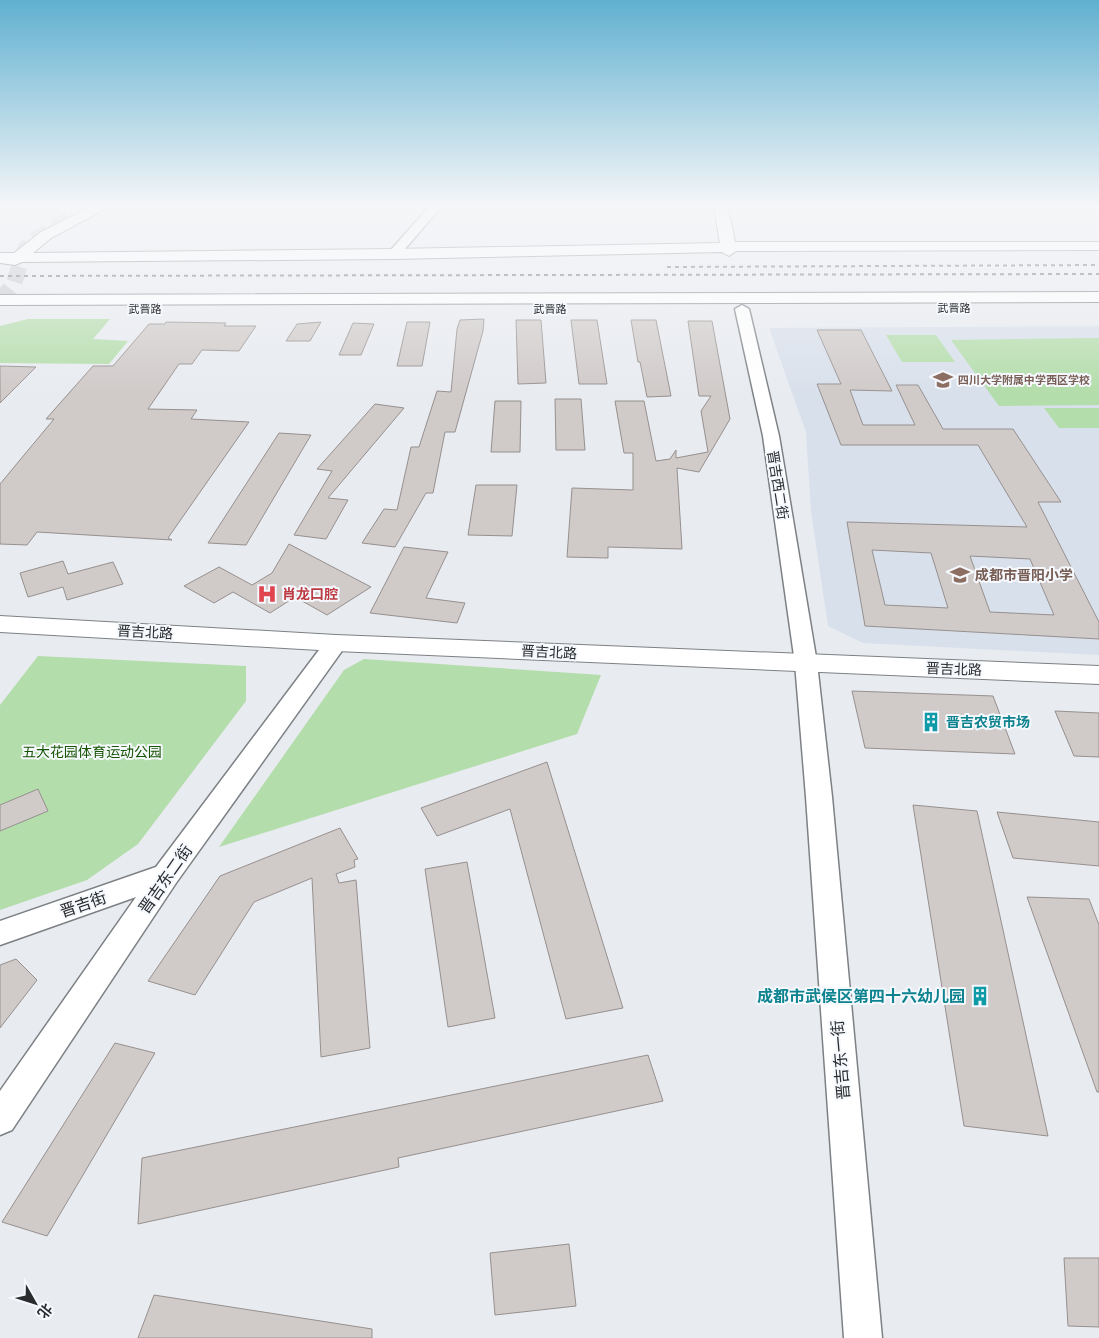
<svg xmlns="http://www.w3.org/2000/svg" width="1099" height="1338" font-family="Figtree,'Noto Sans SC',sans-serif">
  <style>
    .built { fill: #d8e0eb }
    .green { fill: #b3ddaa }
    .building { fill: #d0cac9; stroke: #96908f; fill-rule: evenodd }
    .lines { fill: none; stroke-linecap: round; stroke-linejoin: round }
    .secondary-tunnel { stroke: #c2c5c9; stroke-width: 16; stroke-dasharray: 16 8; stroke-linecap: butt }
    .street-casing { stroke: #7d8084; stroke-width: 3 }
    .secondary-casing { stroke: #7d8084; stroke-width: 2 }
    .street { fill: #fff; fill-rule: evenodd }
    .secondary { fill: #fff; fill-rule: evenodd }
    .rail { stroke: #626467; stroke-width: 2; stroke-dasharray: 4 4; stroke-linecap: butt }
    .labels { text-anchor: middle; stroke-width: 4; stroke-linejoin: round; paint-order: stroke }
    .far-street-label { font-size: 11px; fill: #2a2b2d; stroke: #f5f8fd }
    .far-education-label { font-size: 11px; font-weight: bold; fill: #785e54; stroke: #f5f8fd; text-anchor: start }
    .street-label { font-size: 14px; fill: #2a2b2d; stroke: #f5f8fd }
    .education-label { font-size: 14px; font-weight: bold; fill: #785e54; stroke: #f5f8fd; text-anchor: start }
    .health-label { font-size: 14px; font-weight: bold; fill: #be3a42; stroke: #f5f8fd; text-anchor: start }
    .culture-label { font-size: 14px; font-weight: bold; fill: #0d838f; stroke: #f5f8fd; text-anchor: start }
    .park-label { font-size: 14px; fill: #175502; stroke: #f5f8fd }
    .near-street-label { font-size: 16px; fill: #2a2b2d; stroke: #f5f8fd }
    .near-culture-label { font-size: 16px; font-weight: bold; fill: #0d838f; stroke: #f5f8fd; text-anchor: end }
  </style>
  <rect width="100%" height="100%" fill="#e8ebf0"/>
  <path class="built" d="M1099 326V655L863 643 828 626 811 511 806 432 769 328Z"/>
  <path class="green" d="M28 319H110L93 339 128 341 109 364 0 363V326Z
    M886 335H936L955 362H902Z
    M1099 338V405L999 406 951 340Z
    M1044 408H1099V428H1059Z
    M38 656 246 666V701L138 844 87 880 0 910V705Z
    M364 659 601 675 577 734 219 847 344 670Z"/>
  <path class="building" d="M484 319 483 331 455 432H445L433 493H426L395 547 362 543 384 509 397 510 411 447H419L437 391 451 392 457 329 460 320Z
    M516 320H541L546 383 518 384Z
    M571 320H597L607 384H579Z
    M631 320H656L671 396 647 397 640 362H638Z
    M688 321H712L730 419 699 472 677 468 682 549 608 547V558L567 557 572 488 633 490V453H624L615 401H644L656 461 670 459 676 450V458L708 452 701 411 711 396H699Z
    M166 322 226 323 224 326H256L239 351 202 350 192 364H179L148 409 197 410 191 419 249 422 168 538 172 540 37 532 27 545 0 544V484L54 419H46L93 366H113L149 324H165Z
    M321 322 310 341H286L297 324Z
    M407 322H430L422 366H397Z
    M353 323 374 324 361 355H339Z
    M817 330H861L892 391 850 390 863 425H915L896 385H918L943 429H1013L1061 502H1038L1099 622V639L865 626 847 522 1027 527 978 445H841L817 384H841ZM872 550 931 553 948 608 885 605ZM970 556 1030 559 1054 615 990 612Z
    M0 366 36 367 0 403Z
    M555 399H581L585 450H556Z
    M495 401H521L520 452H491Z
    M375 404 404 408 328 498 348 500 326 539 294 535 332 471 317 469Z
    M279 433 311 435 246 545 208 543Z
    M476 485H517L512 536 468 535Z
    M289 544 371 587 327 615 295 597 270 613 233 592 214 603 184 586 219 567 252 585 272 573Z
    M404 547 448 552 426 598 465 603 457 623 370 613Z
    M63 561 68 574 113 562 123 584 67 600 63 587 28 597 20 573Z
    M852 691 993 696 1015 754 865 748Z
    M1055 711 1099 713V757L1074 756Z
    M547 762 623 1008 566 1019 510 809 437 836 421 808Z
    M38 789 48 811 0 831V805Z
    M913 805 977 811 1048 1136 964 1126Z
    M997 812 1099 822V866L1013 858Z
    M340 828 358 859 354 860 355 867 336 874 339 883 356 880 370 1048 321 1057 312 878 254 902 195 995 148 981 220 876Z
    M467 862 495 1018 448 1027 425 869Z
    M1027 897 1089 899 1099 925V1092H1097Z
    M16 959 37 980 0 1028V965Z
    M115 1043 155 1053 47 1236 2 1222Z
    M648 1055 663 1101 398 1158 399 1167 138 1224 142 1158Z
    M569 1244 576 1306 495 1315 490 1253Z
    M1064 1258H1099V1327L1068 1326Z
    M154 1295 372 1329V1338H138Z"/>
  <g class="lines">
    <path class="secondary-tunnel" d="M0 301 14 283 25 249 36 239 74 215"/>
    <defs>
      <path id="street" d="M429 207H441L398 257H390L388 254 390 251Z
        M742 305 749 309 779 436 817 663 832 797 882 1338H844L806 797 795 663 763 436 735 309Z
        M336 636 344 638 347 643 344 648 176 883 12 1130 0 1135V1091L136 897 0 945V921L156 867 328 638Z"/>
      <path id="secondary" d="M90 207H109L51 238 33 253 394 249 720 243 714 207H728L735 242H1099V250L736 251 729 256 722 252 394 259 22 262 15 265 0 263V253H14L41 232Z
        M1099 292V302L0 305V295Z
        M0 616 336 635 1099 666V684L336 651 0 632Z"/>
    </defs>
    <use href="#street" class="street-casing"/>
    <use href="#secondary" class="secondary-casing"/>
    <use href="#street" class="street"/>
    <use href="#secondary" class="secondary"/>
    <path class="rail" d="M667 267 1099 265
      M0 276 1099 274"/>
  </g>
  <linearGradient id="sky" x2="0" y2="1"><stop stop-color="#60b0d0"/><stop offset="0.52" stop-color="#f5f6f8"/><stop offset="1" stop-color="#f5f6f8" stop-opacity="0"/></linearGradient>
  <rect width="1099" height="395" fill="url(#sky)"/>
  <defs>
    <symbol id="school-bare" viewBox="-9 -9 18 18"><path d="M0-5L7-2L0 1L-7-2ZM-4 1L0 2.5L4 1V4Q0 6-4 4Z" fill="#8d6e63" stroke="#f5f8fd" stroke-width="2.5" paint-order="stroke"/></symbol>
    <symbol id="hospital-bare" viewBox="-9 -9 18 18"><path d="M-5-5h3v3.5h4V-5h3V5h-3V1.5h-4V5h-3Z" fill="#e0444e" stroke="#f5f8fd" stroke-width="2.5" paint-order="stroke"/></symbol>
    <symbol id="building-bare" viewBox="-9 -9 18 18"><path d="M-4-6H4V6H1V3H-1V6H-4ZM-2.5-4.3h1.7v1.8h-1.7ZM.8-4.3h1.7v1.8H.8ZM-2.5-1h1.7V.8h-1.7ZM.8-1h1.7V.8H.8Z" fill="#0f9aa8" stroke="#f5f8fd" stroke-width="2.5" paint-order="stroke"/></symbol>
  </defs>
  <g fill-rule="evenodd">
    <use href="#school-bare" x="929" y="366" width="28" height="28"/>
    <use href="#school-bare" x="946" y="561" width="28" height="28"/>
    <use href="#hospital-bare" x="253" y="580" width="28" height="28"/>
    <use href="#building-bare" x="917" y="708" width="28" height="28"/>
    <use href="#building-bare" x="966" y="982" width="28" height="28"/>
  </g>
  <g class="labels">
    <g class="far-street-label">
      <text x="954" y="312">武晋路</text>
      <text x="145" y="313">武晋路</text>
      <text x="550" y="313">武晋路</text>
    </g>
    <g class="far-education-label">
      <text x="958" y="384">四川大学附属中学西区学校</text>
    </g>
    <g class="street-label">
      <text transform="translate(778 485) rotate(81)" y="5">晋吉西二街</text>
      <text transform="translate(145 632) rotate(3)" y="5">晋吉北路</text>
      <text transform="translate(549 652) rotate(3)" y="5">晋吉北路</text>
      <text transform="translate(954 669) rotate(2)" y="5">晋吉北路</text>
    </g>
    <g class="education-label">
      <text x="975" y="580">成都市晋阳小学</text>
    </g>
    <g class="health-label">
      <text x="282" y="599">肖龙口腔</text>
    </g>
    <g class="culture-label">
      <text x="946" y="727">晋吉农贸市场</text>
    </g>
    <g class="park-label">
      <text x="92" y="757">五大花园体育运动公园</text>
    </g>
    <g class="near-street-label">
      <text transform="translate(165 879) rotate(-55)" y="6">晋吉东二街</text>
      <text transform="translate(83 904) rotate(-19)" y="6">晋吉街</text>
      <text transform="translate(840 1060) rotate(-95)" y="6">晋吉东一街</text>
    </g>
    <g class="near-culture-label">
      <text x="965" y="1002">成都市武侯区第四十六幼儿园</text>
    </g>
  </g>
  <g transform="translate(35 1303) rotate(129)" stroke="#f5f8fd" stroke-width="4" paint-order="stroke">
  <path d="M0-4L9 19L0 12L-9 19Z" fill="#2a2b2d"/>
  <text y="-8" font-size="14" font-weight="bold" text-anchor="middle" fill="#2a2b2d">北</text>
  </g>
</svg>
